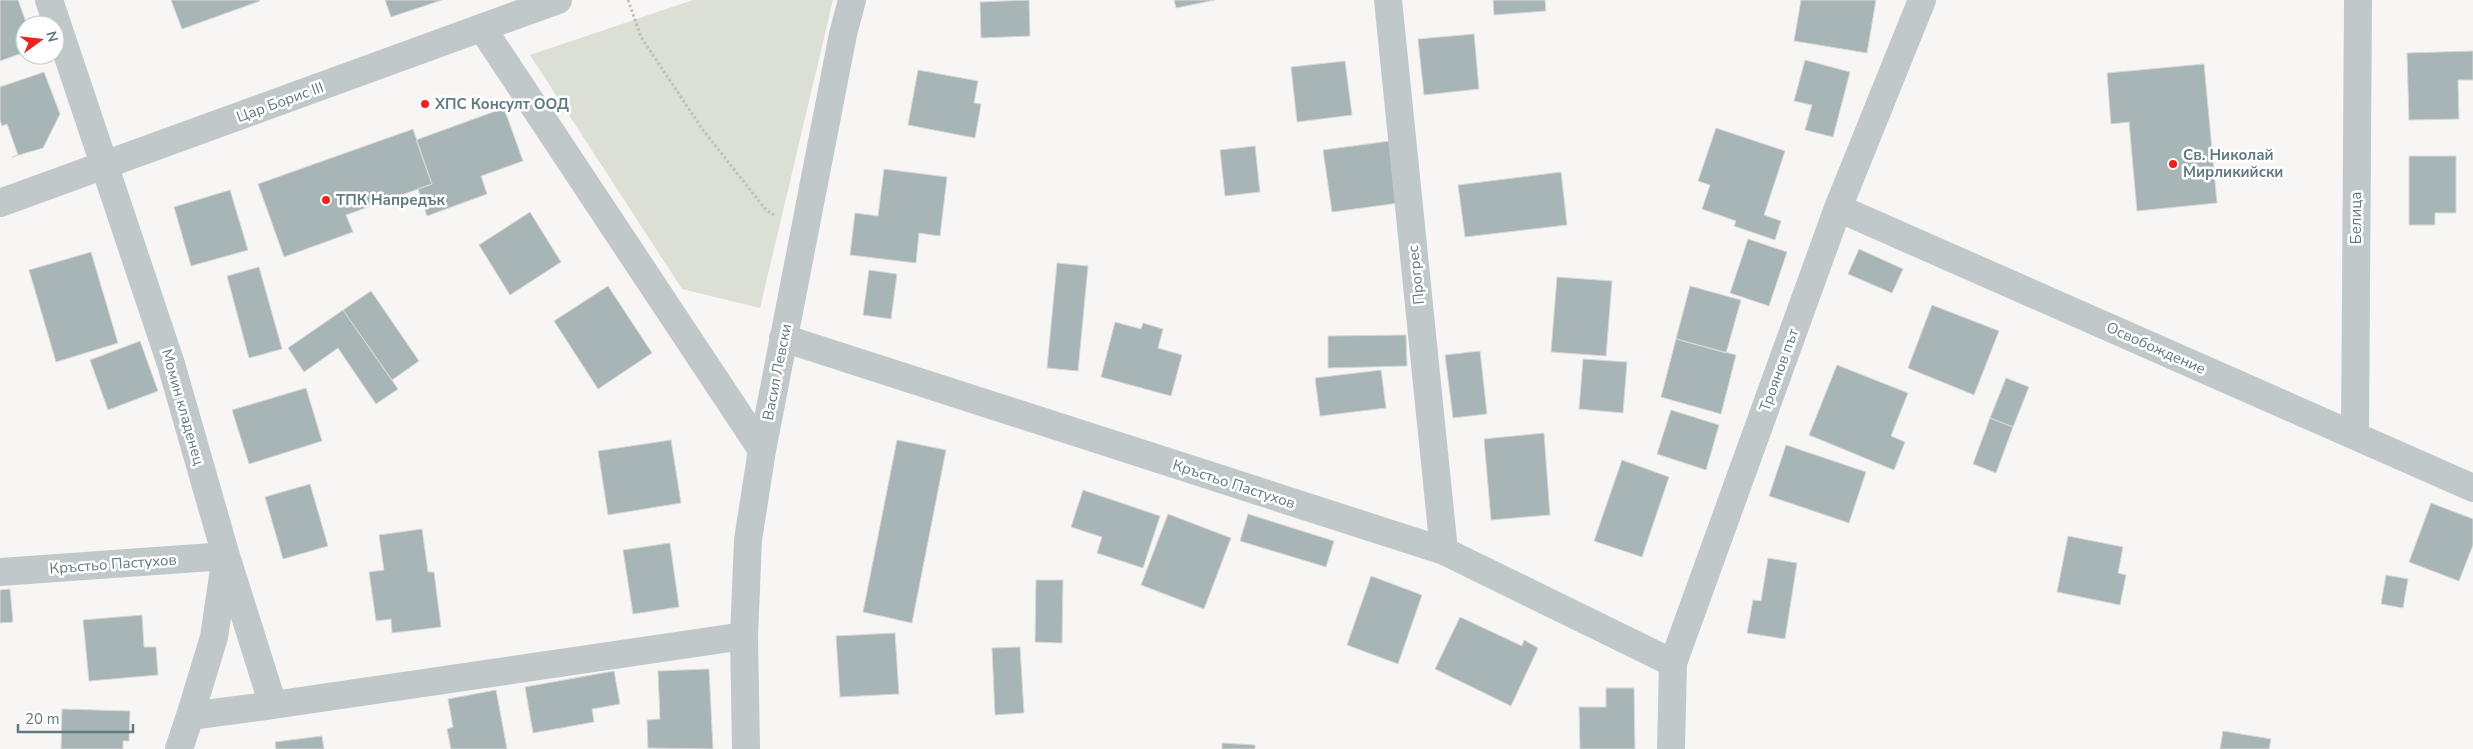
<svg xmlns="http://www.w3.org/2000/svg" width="2473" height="749" font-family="'Nunito Sans',sans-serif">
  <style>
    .green { fill: #dbdfd4 }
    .building { fill: #a8b5b7; stroke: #d9d8d6 }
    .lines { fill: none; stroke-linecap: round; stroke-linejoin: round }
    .path { stroke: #bdc1c2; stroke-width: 3; stroke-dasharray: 2.5 2.5; stroke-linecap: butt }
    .minor { stroke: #c1c8ca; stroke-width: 28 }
    .poi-dot { fill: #ec221e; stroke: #fff; stroke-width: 2 }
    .labels { text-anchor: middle; stroke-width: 5; stroke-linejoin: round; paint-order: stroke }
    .street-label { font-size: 15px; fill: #607a80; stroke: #fff }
    .poi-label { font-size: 15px; font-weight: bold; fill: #607a80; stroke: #fff; text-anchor: start }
  </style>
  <rect width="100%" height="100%" fill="#f7f6f4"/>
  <path class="green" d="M693 0H833L760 308 682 289 530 55Z"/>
  <path class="building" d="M0 0H18L27 25 25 52 0 61Z
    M171 0H259L260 1 182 29Z
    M385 0H442L391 17Z
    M1029 0 1030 36 981 38 980 2Z
    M1174 0H1215L1176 8Z
    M1493 0H1545L1546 11 1494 15Z
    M1801 0H1876L1867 53 1794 41Z
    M1474 34 1479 89 1424 95 1418 39Z
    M2473 51V80H2458L2459 119 2409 120 2407 53Z
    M1805 60 1850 72 1833 137 1805 130 1812 105 1794 101Z
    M1345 61 1352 115 1297 122 1291 67Z
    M2204 64 2217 203 2137 211 2129 122 2111 124 2107 73Z
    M918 70 978 81 974 103 981 104 975 138 908 125Z
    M44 72 60 114 43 148 12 157 18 155 7 124 2 126 0 120V87Z
    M504 108 523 161 481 176 487 194 427 216 418 189 432 184 416 140Z
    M1716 128 1785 151 1764 215 1781 221 1775 240 1734 226 1736 221 1702 209 1710 185 1698 181Z
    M413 129 432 184 346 215 353 232 284 257 258 184Z
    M1390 141 1399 203 1332 212 1323 150Z
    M1255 146 1260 192 1225 196 1220 150Z
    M2409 156H2456V213H2435V225H2409Z
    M884 169 947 177 940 236 919 233 916 263 850 255 855 213 878 216Z
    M1561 172 1567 225 1465 237 1458 185Z
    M230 190 248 250 191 266 174 207Z
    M530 212 561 262 510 295 479 245Z
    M1748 239 1787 252 1769 306 1730 293Z
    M1859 249 1903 269 1892 293 1848 274Z
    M91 252 118 343 56 362 29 270Z
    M1057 263 1088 266 1078 371 1047 368Z
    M259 267 282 349 249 358 227 276Z
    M869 270 897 274 891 319 863 315Z
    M1557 277 1612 281 1606 356 1551 352Z
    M608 286 652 353 598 389 554 321Z
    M1690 286 1741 300 1726 353 1676 339Z
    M371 291 419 361 392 380 343 310Z
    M1932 305 1999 331 1974 395 1908 368Z
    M343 310 398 389 376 404 338 348 304 372 288 348Z
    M1115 322 1141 329 1143 323 1163 329 1158 348 1182 355 1171 396 1101 377Z
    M1406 335 1407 366 1328 368V336Z
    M1676 339 1736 355 1721 414 1661 397Z
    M140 341 158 391 108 410 90 360Z
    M1480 351 1487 414 1453 418 1445 355Z
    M1583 359 1627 362 1623 413 1579 409Z
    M1837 365 1908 393 1891 436 1905 442 1894 470 1809 435Z
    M1381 370 1386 408 1320 416 1315 378Z
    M2006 378 2029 387 2013 427 1990 418Z
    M306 388 322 441 249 464 232 410Z
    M1671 410 1719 425 1706 470 1657 454Z
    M1990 418 2013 427 1996 473 1973 464Z
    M1544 433 1550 515 1491 520 1484 439Z
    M671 440 681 503 608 515 598 451Z
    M897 440 946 450 912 623 863 612Z
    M1786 445 1866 472 1849 523 1769 496Z
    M1622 460 1669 477 1642 557 1594 541Z
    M310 484 328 546 283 559 265 497Z
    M1083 490 1160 516 1143 568 1097 553 1102 537 1071 527Z
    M2431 503 2473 519V545L2459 581 2409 562Z
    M1168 514 1231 538 1204 609 1141 585Z
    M1248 514 1334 541 1326 567 1240 541Z
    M422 529 428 572H434L441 627 392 633 391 619 376 621 369 572 384 570 379 535Z
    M2068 536 2123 547 2118 573 2126 575 2120 605 2057 592Z
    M670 543 679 607 633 614 623 550Z
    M1768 558 1797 563 1785 639 1747 633 1753 600 1761 601Z
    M2386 575 2408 579 2403 608 2381 604Z
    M1371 576 1422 595 1398 664 1347 645Z
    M1036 580H1063L1062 643 1035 642Z
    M10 589 13 622 0 623V590Z
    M142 615 144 647H156L158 675 89 681 83 620Z
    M1460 617 1522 646 1524 640 1538 648 1511 706 1435 669Z
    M895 633 899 694 840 697 836 636Z
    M1020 647 1024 713 995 715 992 648Z
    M709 669 713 749 648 748 647 720 660 719 658 671Z
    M614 671 620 704 592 709 594 722 533 733 525 687Z
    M1606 688H1634L1635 749H1580L1579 707H1606Z
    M496 690 507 749H451L447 729 453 727 448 699Z
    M62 709 130 711 129 741H123V749H61Z
    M2223 731 2271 739 2269 749H2220Z
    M322 736 324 749H276L275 742Z
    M1222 743 1255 745V749H1222Z"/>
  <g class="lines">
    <path class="path" d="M628 0 641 37 703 130 766 210 774 215"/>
    <path class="minor" d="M49 0 171 364 226 556 273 705 190 716 179 749
      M1388 0 1444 551
      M482 28 762 450
      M0 203 558 0
      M1838 208 2473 488
      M783 338 1444 551 1673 663
      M2355 436 2358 0
      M0 572 226 556 214 637 190 716
      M273 705 744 636
      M746 749 744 636 748 540 762 450 843 34 852 0
      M1671 749 1673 663 1838 208 1922 0"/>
  </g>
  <g class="poi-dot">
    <circle cx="425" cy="104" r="5"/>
    <circle cx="2173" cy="164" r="5"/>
    <circle cx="326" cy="200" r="5"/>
  </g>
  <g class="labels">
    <g class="street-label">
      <text transform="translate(280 102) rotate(-20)" y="5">Цар Борис III</text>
      <text transform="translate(2356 218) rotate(-90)" y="5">Белица</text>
      <text transform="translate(1416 275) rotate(-96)" y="5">Прогрес</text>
      <text transform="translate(2156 348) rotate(24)" y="5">Освобождение</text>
      <text transform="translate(1779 370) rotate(-70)" y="5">Троянов път</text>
      <text transform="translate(777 372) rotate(-79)" y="5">Васил Левски</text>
      <text transform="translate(183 407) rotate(74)" y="5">Момин кладенец</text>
      <text transform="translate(1234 484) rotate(18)" y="5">Кръстьо Пастухов</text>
      <text transform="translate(113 564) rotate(-4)" y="5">Кръстьо Пастухов</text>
    </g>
    <g class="poi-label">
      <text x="435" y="109">ХПС Консулт ООД</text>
      <text x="2183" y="160">Св. Николай<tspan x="2183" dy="17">Мирликийски</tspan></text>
      <text x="336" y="205">ТПК Напредък</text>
    </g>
  </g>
  <g transform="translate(40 40) rotate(75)"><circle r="24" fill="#ffffff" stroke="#bfcacc"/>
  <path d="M0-4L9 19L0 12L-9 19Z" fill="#ec221e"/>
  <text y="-8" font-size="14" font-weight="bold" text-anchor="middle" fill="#607a80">N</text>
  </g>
  <path d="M18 724v8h115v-8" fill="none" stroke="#607a80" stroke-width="2.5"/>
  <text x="25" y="724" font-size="15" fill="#607a80" stroke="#ffffff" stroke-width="4" paint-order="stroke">20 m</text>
</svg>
